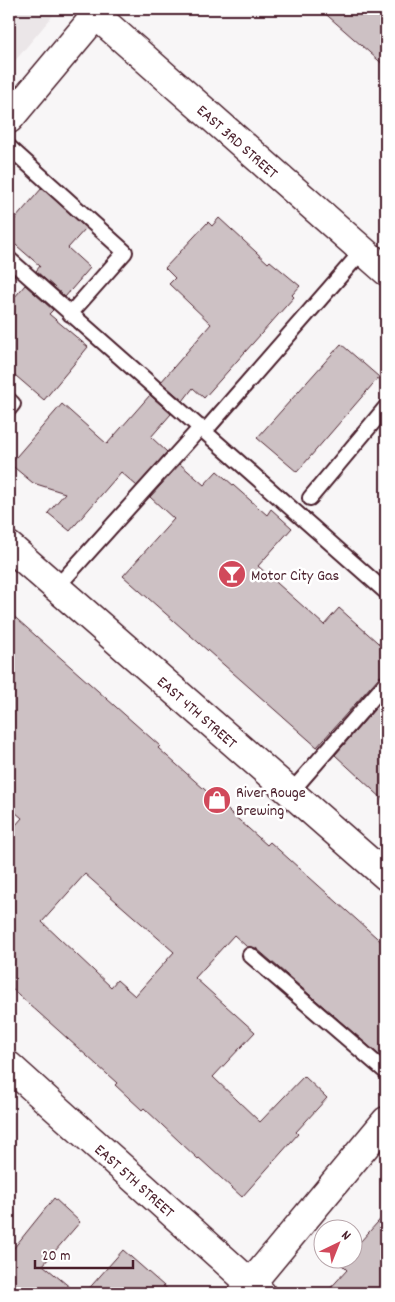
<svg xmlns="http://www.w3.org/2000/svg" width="395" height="1302" font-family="Dekko,sans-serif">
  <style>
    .built { fill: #ebe6e8 }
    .building { fill: #cdc1c4; stroke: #4a1f2b; fill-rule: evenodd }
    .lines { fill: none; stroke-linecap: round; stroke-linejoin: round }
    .lane-casing { stroke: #4a1f2b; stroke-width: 18 }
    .street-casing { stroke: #4a1f2b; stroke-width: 31 }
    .secondary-casing { stroke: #4a1f2b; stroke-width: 31 }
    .lane { stroke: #fff; stroke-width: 14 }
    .street { stroke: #fff; stroke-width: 28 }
    .secondary { stroke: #fff; stroke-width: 28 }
    .labels { text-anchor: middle; stroke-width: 5; stroke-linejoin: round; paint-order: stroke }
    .street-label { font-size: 16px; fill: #4a1f2b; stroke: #fff }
    .poi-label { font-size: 16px; fill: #4a1f2b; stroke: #fff; text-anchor: start }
  </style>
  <rect width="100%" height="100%" fill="#f8f6f7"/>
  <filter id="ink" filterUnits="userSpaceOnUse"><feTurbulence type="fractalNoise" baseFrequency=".02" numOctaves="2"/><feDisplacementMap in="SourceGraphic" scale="10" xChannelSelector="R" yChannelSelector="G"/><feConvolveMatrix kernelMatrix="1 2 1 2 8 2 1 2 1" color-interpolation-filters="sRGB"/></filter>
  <g filter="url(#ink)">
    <path class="built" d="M9 9H50L55 13 9 68Z"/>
    <path class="building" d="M320 9H386V67Z
      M42 188 86 228 68 248 90 268 65 297 36 271 40 266 9 239V226Z
      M219 218 268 263 270 261 300 286 292 295 294 297 204 398 193 388 183 401 161 382 211 324 169 284 175 278 165 268 208 222 212 226Z
      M25 285 53 310 49 314 88 347 44 400 9 370V304Z
      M341 344 379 377 297 472 257 438Z
      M150 395 171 414 151 437 167 452 137 486 121 472 70 531 48 513 65 493 33 483 10 464 62 404 107 444Z
      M180 464 204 485 217 471 267 515 271 509 292 528 258 566 324 625 339 608 386 650V674L379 677 317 747 123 576 174 519 150 497Z
      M9 612 160 746 158 748 267 845 270 842 386 946V1061L256 948 247 947 234 935 195 978 255 1032 213 1077 260 1122 304 1076 327 1098 296 1132 298 1134 242 1197 199 1158 198 1159 144 1108 142 1110 115 1085 117 1083 9 986V833L22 818 9 807ZM85 874 174 952 135 996 117 980 111 987 42 922Z
      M386 696V802L335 755Z
      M54 1198 80 1222 43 1265 77 1293H9V1254Z
      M386 1213V1293H326L347 1270 341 1264 345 1260H352V1251Z
      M123 1250 172 1293H85Z"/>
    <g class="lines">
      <defs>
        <path id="lane" d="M9 147 125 252 70 314
          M9 259 386 592
          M9 400 13 404 9 409
          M205 431 363 250
          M310 498 386 407
          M56 588 201 427
          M291 792 386 683
          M250 955 386 1072"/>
        <g id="street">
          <path id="s1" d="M89 9 386 271"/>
          <path d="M9 119 101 9"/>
          <path id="s2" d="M9 1066 261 1293"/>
          <path d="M243 1293 386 1121"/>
        </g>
        <g id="secondary">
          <path id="s3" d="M9 546 386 876"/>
        </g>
      </defs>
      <use href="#lane" class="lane-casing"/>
      <use href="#street" class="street-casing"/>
      <use href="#secondary" class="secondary-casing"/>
      <use href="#lane" class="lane"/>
      <use href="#street" class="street"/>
      <use href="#secondary" class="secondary"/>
    </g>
  </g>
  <defs>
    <symbol id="bar-disc" viewBox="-11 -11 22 22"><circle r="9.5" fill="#d1495b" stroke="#fff"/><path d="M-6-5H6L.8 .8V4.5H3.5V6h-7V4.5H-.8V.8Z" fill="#fff"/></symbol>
    <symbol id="shop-disc" viewBox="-11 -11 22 22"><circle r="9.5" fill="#d1495b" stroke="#fff"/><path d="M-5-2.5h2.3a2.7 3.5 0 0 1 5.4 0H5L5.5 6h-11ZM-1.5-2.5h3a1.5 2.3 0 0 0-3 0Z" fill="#fff"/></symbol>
  </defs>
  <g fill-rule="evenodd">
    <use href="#bar-disc" x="216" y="558" width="32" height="32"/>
    <use href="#shop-disc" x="201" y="784" width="32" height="32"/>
  </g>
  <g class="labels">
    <g class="street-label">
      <text dy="6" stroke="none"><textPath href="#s1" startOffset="199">EAST 3RD STREET</textPath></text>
      <text dy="6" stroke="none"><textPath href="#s3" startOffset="251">EAST 4TH STREET</textPath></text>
      <text dy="6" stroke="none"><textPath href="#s2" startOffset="170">EAST 5TH STREET</textPath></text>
    </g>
    <g class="poi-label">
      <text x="251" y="580">Motor City Gas</text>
      <text x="236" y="797">River Rouge<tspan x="236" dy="18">Brewing</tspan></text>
    </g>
  </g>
  <rect width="395" height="1302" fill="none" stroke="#fff" stroke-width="30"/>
  <rect x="15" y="15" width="365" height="1272" fill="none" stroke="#4a1f2b" stroke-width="2" filter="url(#ink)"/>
  <g transform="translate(338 1244) rotate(43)"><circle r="24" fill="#ffffff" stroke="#b7a5aa"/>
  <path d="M0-4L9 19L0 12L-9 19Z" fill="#d1495b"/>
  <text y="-8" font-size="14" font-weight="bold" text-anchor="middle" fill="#4a1f2b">N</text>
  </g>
  <path d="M35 1260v8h98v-8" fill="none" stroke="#4a1f2b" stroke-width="2.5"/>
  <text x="42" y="1260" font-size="15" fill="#4a1f2b" stroke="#ffffff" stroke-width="4" paint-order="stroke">20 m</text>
</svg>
